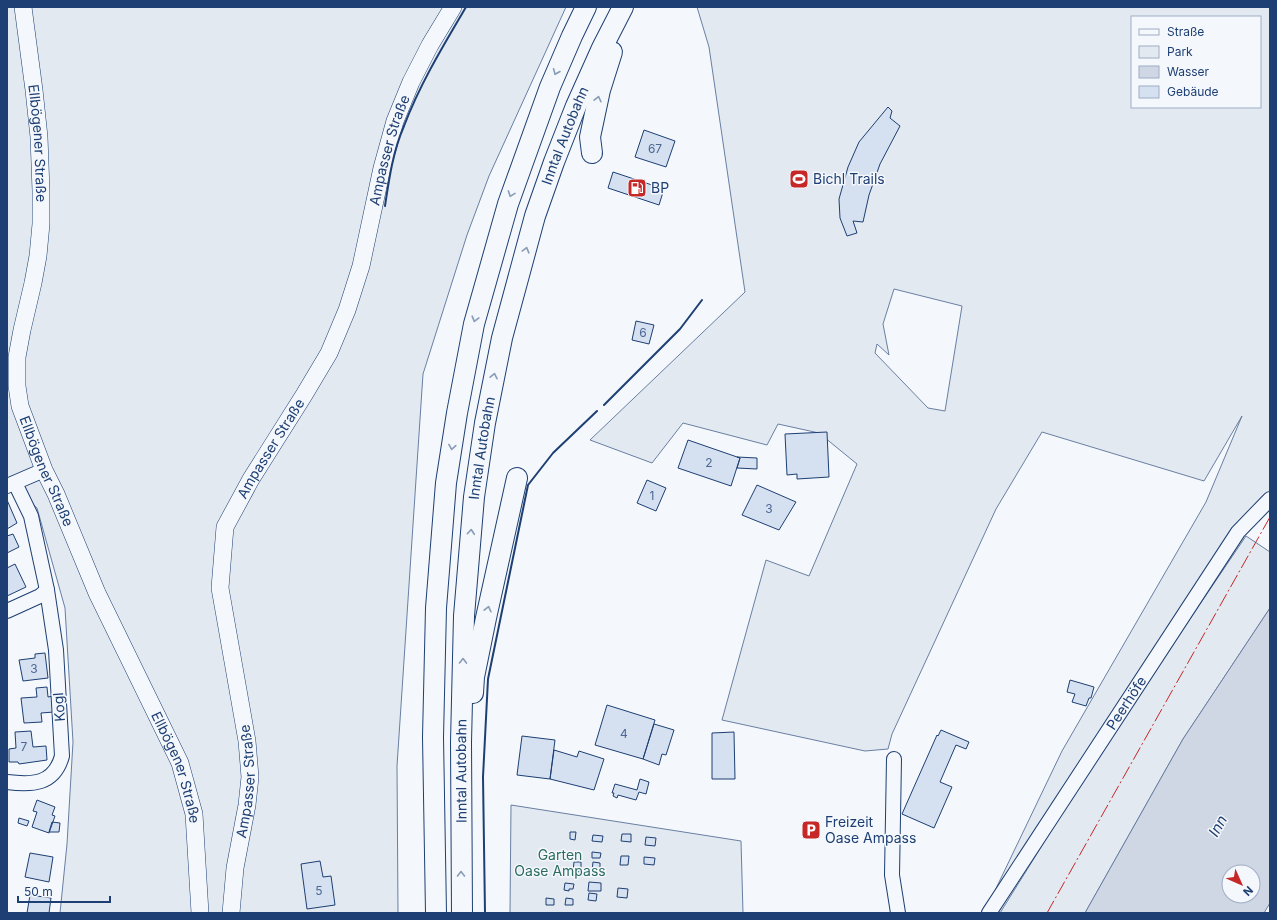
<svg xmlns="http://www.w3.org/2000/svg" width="1277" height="920" font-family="Inter,sans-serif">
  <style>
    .green { fill: #e3e9f0; stroke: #687fa3; fill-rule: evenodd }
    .water { fill: #cfd7e4; stroke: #687fa3; fill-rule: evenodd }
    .building { fill: #d5e0f0; stroke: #1d3f73 }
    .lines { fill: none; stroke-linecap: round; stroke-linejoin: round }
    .minor-casing { stroke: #1d3f73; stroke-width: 16 }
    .major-casing { stroke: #1d3f73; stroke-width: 18 }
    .highway-casing { stroke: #1d3f73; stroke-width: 22 }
    .minor { stroke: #f4f7fb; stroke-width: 14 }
    .major { stroke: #f4f7fb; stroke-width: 17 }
    .highway { stroke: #f4f7fb; stroke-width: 20 }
    .wall { stroke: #1d3f73; stroke-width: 2 }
    .power { stroke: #c62828; stroke-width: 1; stroke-dasharray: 14 3 2 3; stroke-linecap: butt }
    .oneway { stroke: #889bb7 }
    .labels { text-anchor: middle; stroke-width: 3; stroke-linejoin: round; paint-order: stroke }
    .number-label { font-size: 12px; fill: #4b6792 }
    .street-label { font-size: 14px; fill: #1d3f73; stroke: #f4f7fb }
    .poi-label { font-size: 14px; fill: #1d3f73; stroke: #f4f7fb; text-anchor: start }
    .park-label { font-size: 14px; fill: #2c6c60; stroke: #f4f7fb }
    .water-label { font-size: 15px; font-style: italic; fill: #1d3f73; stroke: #f4f7fb }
  </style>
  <rect width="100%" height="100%" fill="#f4f7fb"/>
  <path class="green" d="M7 7H566L489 176 467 235 423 374 397 766 398 913H60L67 844 73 742 65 608 37 508 7 481Z
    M697 7H1270V491L1235 528 989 903 1062 751 1206 502 1242 416 1204 481 1042 432 996 509 892 734 888 749 865 751 722 720 766 560 809 576 857 464 819 433 778 424 767 445 683 423 652 463 590 440 745 292 709 47ZM1132 17H1260V107H1132ZM894 289 962 306 945 411 928 408 875 353 877 344 889 355 883 324Z
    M1246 536 1270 552V608L1183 739 1085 913H1000L1104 746Z
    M511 805 741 841 743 913H510Z"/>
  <path class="water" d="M1270 608V903L1264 913H1085L1183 739ZM1229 872H1253V896H1229Z"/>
  <path class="building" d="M888 107 892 111 890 118 900 126 880 164 869 195 863 222 853 221 857 233 847 236 840 218 839 199 848 167 859 142Z
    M644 130 675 141 666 167 635 157Z
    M613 172 664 189 659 205 608 188Z
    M636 321 654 325 649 344 632 340Z
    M827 432 829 477 797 479V474L787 475 785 434Z
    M688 440 740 458 731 486 678 468Z
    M737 457 757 458V469L737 468 740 458Z
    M647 480 666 488 656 511 637 503Z
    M757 485 796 502 779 530 742 515Z
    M7 500 17 523 7 529Z
    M13 534 19 547 7 553V536Z
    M15 564 26 587 7 596V568Z
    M45 653 48 678 23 681 19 660 35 658V654Z
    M1070 680 1094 687 1091 698H1089L1086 706 1072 702 1075 694 1067 692Z
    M47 687 48 697 53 696 54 712 41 713 42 722 24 723 21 698 37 697 36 688Z
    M607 705 655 720 643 759 595 745Z
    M654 724 674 730 666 755 662 754 659 765 643 759Z
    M941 730 969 742 966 749 956 745 940 782 952 787 934 828 902 814 937 735 938 736Z
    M31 731 33 747 46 746 47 760 19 764 18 762H9V749L16 748 15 732Z
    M734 732 735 779H712V733Z
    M522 736 555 740 550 779 517 775Z
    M554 750 577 757 579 751 604 759 594 790 550 779Z
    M640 779 649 782 646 794 639 792 636 800 618 795 617 798 613 796 614 793H612L615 784 637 790Z
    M37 800 55 807 52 815 55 816 49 833 32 827 37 812 33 811Z
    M19 818 29 821 27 826 18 823Z
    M52 822 60 823 59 832H49Z
    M570 832H576L575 840 570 839Z
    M622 834H631V842L621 841Z
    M593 835 603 836 602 842 592 841Z
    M646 837 656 838 655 846 645 845Z
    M592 852 601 853 600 858H592Z
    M30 853 53 857 49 882 25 877Z
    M621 856H629L628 865H620Z
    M644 857 655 858 654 865 644 864Z
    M320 861 323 877 331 876 335 905 307 909 301 864Z
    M574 862H581V872L573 871Z
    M593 862 600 863V872L592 871Z
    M589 882 601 883V891H588Z
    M565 883 574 884 573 889H569V891L564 890Z
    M618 888 628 889 627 898 617 897Z
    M589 893 597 894 596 901 588 900Z
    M30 895 51 898 49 913H27Z
    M546 898 554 899V905H546Z
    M566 898 573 899V905H565Z"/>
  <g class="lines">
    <defs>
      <g id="minor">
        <path d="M7 486 44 470"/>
        <path d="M7 611 40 596 47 590"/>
        <path d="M894 759 892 875 898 913"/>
        <path d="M7 782C32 785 54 785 62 756L56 650 47 590 31 516 15 483"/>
        <path id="s1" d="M989 913 1238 532 1270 499"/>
      </g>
      <g id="major">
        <path id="s2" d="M23 7 34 90 39 137 41 191V224L38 256 33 283 22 330 17 357V386L20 406 44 470 56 494 97 593 180 763 194 814 200 913"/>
        <path id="s3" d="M231 913 235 868 247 805 250 777 247 741 220 588 225 527 251 479 304 395 329 353 347 310 361 266 382 168 395 121 411 82 430 45 453 7"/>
      </g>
      <g id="highway">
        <path d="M592 153 590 137 600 90 612 52"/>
        <path d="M473 693 474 677 486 618 517 478"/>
        <path d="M436 913 433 737 436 608 446 483 457 413 474 324 508 204 550 87 572 36 586 7"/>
        <path id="s4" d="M462 913 461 742 464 616 474 497 485 423 502 338 535 216 554 162 576 106 602 48 623 7"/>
      </g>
    </defs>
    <use href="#minor" class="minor-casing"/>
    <use href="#major" class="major-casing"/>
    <use href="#highway" class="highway-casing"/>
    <use href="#minor" class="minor"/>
    <use href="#major" class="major"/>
    <use href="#highway" class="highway"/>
    <path class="wall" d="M385 206C389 179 393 151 404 126 420 84 443 46 466 7
      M604 405 680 329 702 300
      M485 913 483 777 488 679 528 485 553 453 597 411"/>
    <path class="power" d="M1047 913 1270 517"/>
  </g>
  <defs><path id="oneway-chevron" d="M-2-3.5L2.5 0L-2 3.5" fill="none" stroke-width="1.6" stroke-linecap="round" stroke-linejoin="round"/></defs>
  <g class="oneway">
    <use href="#oneway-chevron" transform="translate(556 72) rotate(113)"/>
    <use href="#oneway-chevron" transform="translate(598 99) rotate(-77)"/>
    <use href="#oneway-chevron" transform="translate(511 194) rotate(110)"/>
    <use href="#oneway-chevron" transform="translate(526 250) rotate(-75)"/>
    <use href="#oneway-chevron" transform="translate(475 319) rotate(105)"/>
    <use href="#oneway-chevron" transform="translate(494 376) rotate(-78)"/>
    <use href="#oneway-chevron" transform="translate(452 447) rotate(99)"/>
    <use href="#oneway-chevron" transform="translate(471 532) rotate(-85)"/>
    <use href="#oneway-chevron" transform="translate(488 609) rotate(-77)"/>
    <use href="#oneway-chevron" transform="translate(463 661) rotate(-89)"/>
    <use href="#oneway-chevron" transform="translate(461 874) rotate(-90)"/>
  </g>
  <defs>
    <symbol id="stadium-square" viewBox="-11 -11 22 22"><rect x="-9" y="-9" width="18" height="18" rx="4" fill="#c62828" stroke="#f4f7fb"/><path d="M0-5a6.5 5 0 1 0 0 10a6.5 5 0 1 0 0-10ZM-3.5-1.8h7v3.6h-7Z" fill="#fff"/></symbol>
    <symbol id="fuel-square" viewBox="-11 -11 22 22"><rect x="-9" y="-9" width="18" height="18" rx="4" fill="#c62828" stroke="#f4f7fb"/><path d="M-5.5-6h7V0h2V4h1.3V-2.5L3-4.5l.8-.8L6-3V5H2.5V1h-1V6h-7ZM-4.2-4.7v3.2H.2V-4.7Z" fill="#fff"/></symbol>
    <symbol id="parking-square" viewBox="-11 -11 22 22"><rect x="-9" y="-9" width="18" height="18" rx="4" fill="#c62828" stroke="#f4f7fb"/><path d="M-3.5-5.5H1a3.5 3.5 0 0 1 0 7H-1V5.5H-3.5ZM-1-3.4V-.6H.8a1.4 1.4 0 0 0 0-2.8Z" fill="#fff"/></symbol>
  </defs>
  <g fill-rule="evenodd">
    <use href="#stadium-square" x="788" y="168" width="22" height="22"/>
    <use href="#fuel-square" x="626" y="177" width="22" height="22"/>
    <use href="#parking-square" x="800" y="819" width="22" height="22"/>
  </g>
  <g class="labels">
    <g class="number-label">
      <text x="655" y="153">67</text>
      <text x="643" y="337">6</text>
      <text x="709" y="467">2</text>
      <text x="652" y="500">1</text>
      <text x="769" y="513">3</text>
      <text x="34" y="673">3</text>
      <text x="624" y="738">4</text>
      <text x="24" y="751">7</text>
      <text x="319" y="895">5</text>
    </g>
    <g class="street-label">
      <text dy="5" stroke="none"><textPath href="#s4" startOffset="790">Inntal Autobahn</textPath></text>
      <text dy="5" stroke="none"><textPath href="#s2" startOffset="137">Ellbögener Straße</textPath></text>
      <text dy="5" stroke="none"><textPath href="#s3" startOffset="805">Ampasser Straße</textPath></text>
      <text dy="5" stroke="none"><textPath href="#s3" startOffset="481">Ampasser Straße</textPath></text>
      <text dy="5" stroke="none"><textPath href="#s4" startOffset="466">Inntal Autobahn</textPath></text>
      <text dy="5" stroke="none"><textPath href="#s2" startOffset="473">Ellbögener Straße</textPath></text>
      <text dy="5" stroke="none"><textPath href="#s1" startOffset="251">Peerhöfe</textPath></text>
      <text transform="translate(59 707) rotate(-94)" y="5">Kogl</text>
      <text dy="5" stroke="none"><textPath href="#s2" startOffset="797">Ellbögener Straße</textPath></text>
      <text dy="5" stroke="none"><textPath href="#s4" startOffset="142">Inntal Autobahn</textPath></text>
      <text dy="5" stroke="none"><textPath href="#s3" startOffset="133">Ampasser Straße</textPath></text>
    </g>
    <g class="poi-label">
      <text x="813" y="184">Bichl Trails</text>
      <text x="651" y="193">BP</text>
      <text x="825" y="827">Freizeit<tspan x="825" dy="16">Oase Ampass</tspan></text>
    </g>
    <g class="park-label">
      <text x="560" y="860">Garten<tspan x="560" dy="16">Oase Ampass</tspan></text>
    </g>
    <g class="water-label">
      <text transform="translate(1218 826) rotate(-60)" y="5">Inn</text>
    </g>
  </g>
  <rect width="1277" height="920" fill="none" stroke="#1d3f73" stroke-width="16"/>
  <rect x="1131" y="16" width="130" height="92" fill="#f4f7fb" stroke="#9eadc5"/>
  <rect x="1139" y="29" width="20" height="6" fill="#f4f7fb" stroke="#9eadc5"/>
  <text x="1167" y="36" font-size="12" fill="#1d3f73">Straße</text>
  <rect x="1139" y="46" width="20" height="12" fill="#e3e9f0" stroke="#9eadc5"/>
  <text x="1167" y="56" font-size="12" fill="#1d3f73">Park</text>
  <rect x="1139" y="66" width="20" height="12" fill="#cfd7e4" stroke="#9eadc5"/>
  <text x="1167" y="76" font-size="12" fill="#1d3f73">Wasser</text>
  <rect x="1139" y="86" width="20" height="12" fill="#d5e0f0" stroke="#9eadc5"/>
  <text x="1167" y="96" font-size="12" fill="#1d3f73">Gebäude</text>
  <g transform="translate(1241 884) rotate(135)"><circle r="19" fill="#f4f7fb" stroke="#9eadc5"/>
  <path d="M0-3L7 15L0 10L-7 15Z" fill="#c62828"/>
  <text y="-6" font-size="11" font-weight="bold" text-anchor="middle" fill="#1d3f73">N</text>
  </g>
  <path d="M18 896v6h92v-6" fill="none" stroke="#1d3f73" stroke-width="2"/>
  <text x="24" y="896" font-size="12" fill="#1d3f73" stroke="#f4f7fb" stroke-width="3" paint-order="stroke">50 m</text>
</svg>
